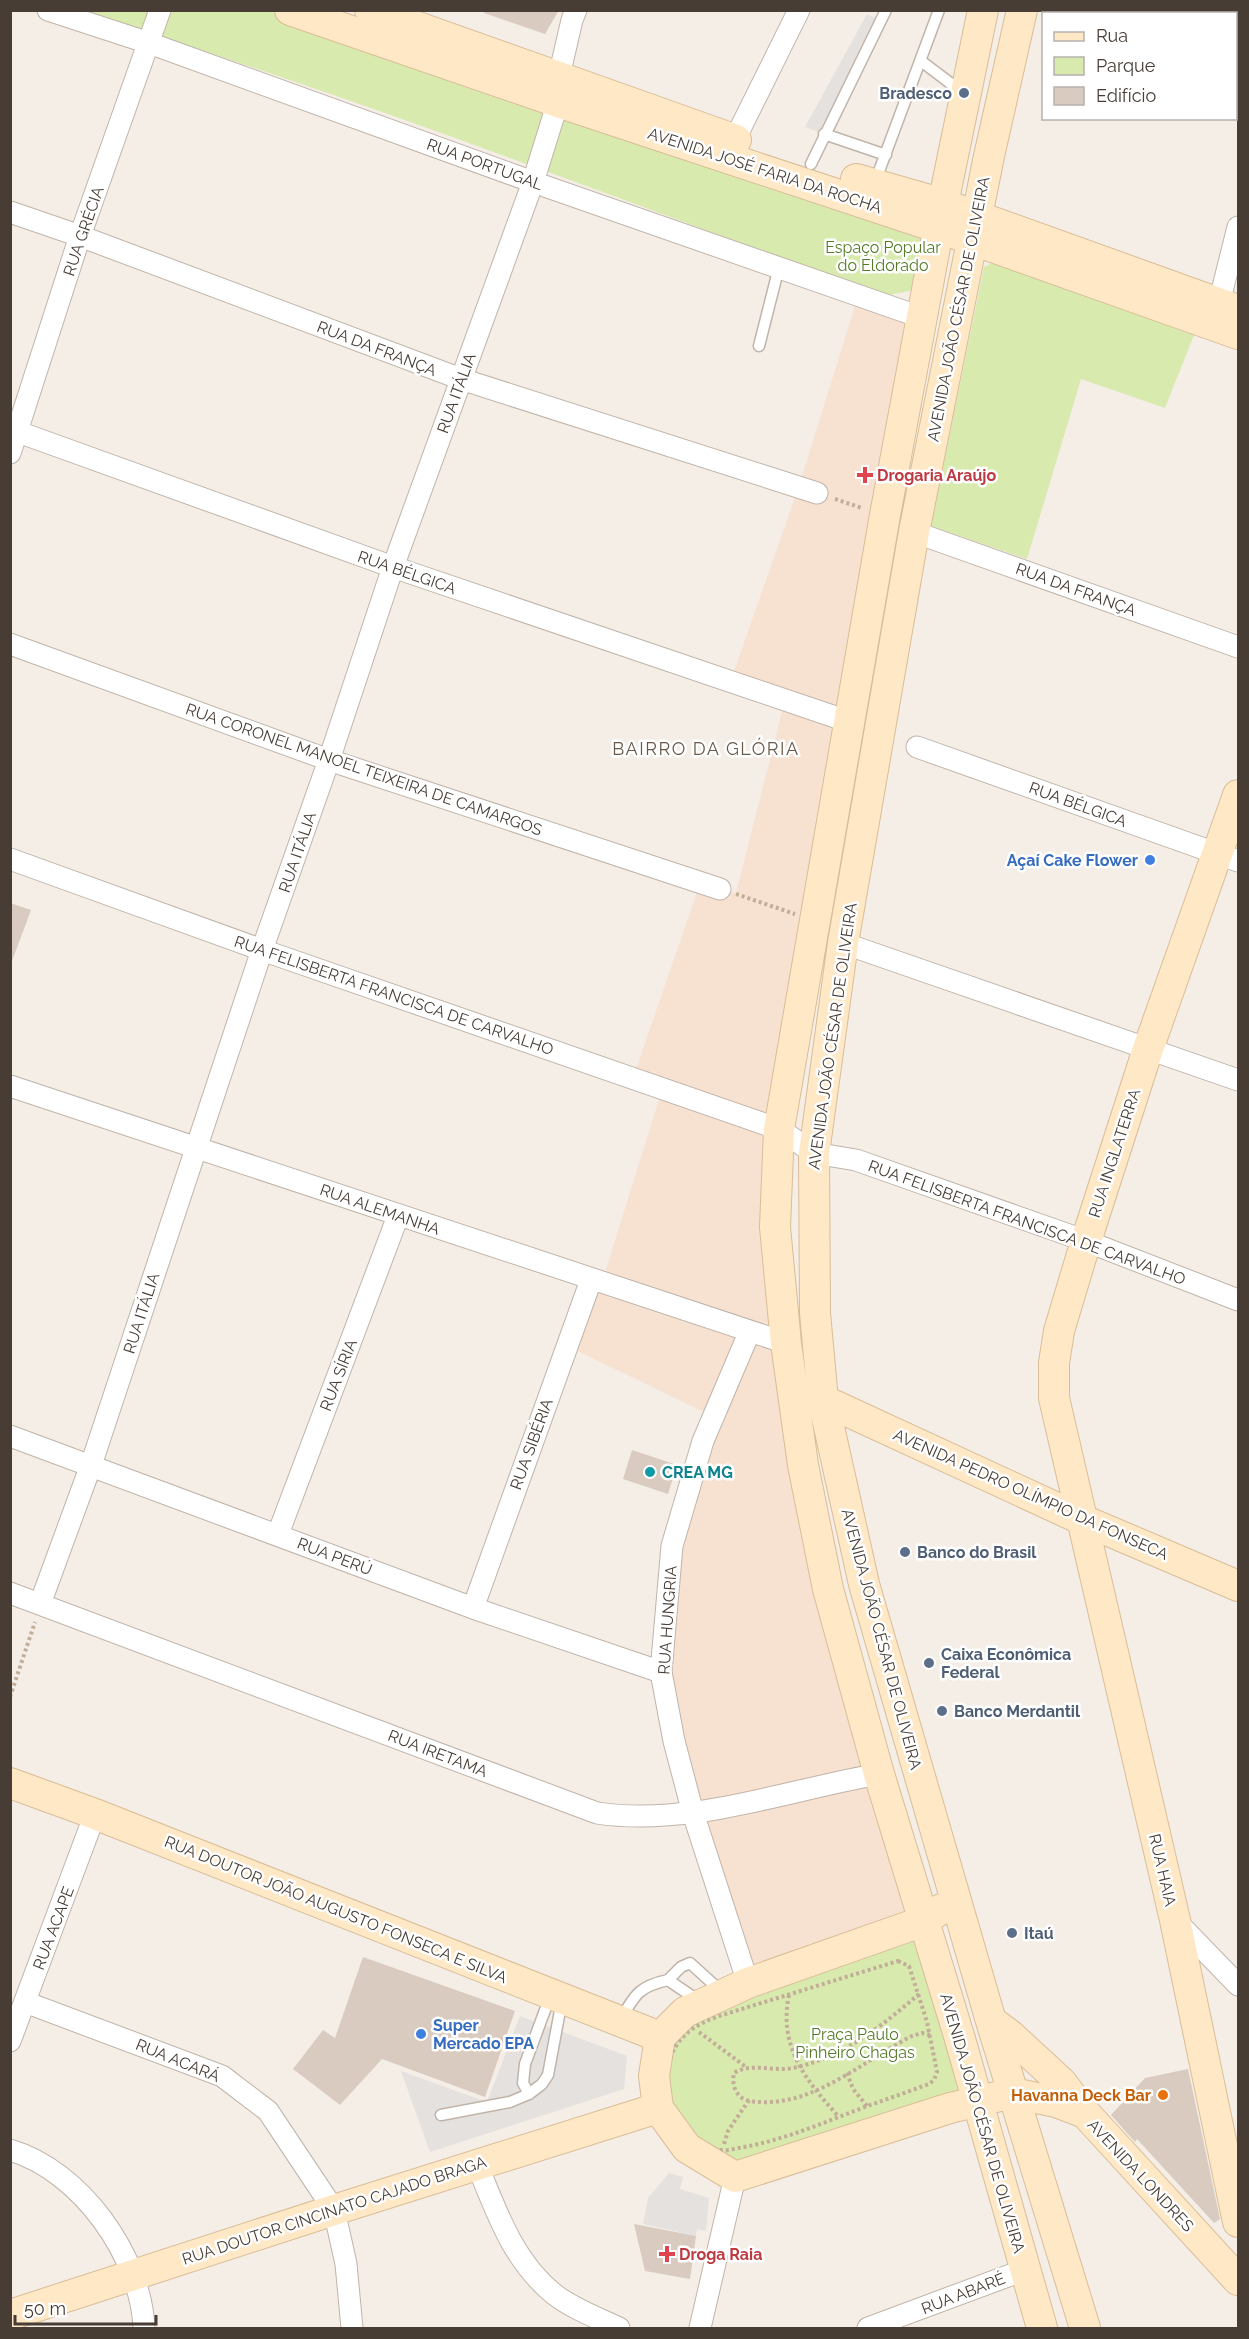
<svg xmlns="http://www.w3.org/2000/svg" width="1249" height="2339" font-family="Raleway,sans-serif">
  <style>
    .commercial { fill: #f7e1d1 }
    .green { fill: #d8eaae }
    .parking { fill: #e5e1df }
    .building { fill: #d9cbbf }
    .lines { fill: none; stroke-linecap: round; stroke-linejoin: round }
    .lane-casing { stroke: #c0b4a9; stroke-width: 13 }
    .street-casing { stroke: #c0b4a9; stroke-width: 23 }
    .secondary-casing { stroke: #d9bd97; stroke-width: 32 }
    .path { stroke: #c2ad99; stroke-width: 4; stroke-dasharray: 3 3; stroke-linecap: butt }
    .lane { stroke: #fff; stroke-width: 10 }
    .street { stroke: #fff; stroke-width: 21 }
    .secondary { stroke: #ffe8c6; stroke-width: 30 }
    .service-dot { fill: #5c6f8a; stroke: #fff; stroke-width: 2 }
    .health-dot { fill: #e0444e; stroke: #fff; stroke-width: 2 }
    .shop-dot { fill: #3f7fe0; stroke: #fff; stroke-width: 2 }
    .culture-dot { fill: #0f9aa8; stroke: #fff; stroke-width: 2 }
    .food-dot { fill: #e8710a; stroke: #fff; stroke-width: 2 }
    .labels { text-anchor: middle; stroke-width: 5; stroke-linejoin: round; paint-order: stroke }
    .service-label { font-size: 16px; font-weight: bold; fill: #4e5e75; stroke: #fff; text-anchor: start }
    .street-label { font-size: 16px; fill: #473d35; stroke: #fff }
    .park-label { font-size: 16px; fill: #547b26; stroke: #fff }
    .health-label { font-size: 16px; font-weight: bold; fill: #be3a42; stroke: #fff; text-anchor: start }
    .shop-label { font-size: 16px; font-weight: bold; fill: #366cbe; stroke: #fff; text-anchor: end }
    .culture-label { font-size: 16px; font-weight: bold; fill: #0d838f; stroke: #fff; text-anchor: start }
    .food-label { font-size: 16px; font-weight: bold; fill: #c56008; stroke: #fff; text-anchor: end }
    .neighbourhood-label { font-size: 18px; letter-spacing: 1.5px; fill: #6a5a4c; stroke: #fff }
  </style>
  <rect width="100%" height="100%" fill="#f4eee7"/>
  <path class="commercial" d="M855 306 920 325 773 1119 774 1345 919 1912 745 1973 653 1653 706 1413 559 1342 604 1276 665 1080 636 1069 701 881 736 893 786 696 732 677 798 489Z"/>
  <path class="green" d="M80 11H273L568 114 934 233 925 288 883 296C617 197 351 96 80 11Z
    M1001 259 1196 330 1165 408 1081 379 1027 559 931 526 984 267Z
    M915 1930 967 2095 737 2173 665 2109 671 2031Z"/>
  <path class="parking" d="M867 14 881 21 824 134 805 127Z
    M520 2016 627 2056 624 2089 430 2152 401 2071 487 2102Z
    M669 2173 683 2177 680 2189 709 2198 706 2231 697 2229 696 2236 643 2224 648 2198Z"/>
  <path class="building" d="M485 10H559L545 34 484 13Z
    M10 903 31 910 12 961H10Z
    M632 1450 677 1465 668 1494 623 1479Z
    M363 1957 515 2011 485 2097 382 2059 340 2105 293 2069 323 2030 335 2038Z
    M1188 2069 1220 2219 1214 2223 1137 2139 1135 2142 1111 2115 1145 2078Z
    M634 2224 696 2236 690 2279 645 2271Z"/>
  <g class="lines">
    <defs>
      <path id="lane" d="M921 61 962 92
        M824 134 886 155
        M811 164 886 10
        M875 182 939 10
        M759 346 779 267
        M668 1980 681 1967 690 1963 722 1992
        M551 1994 525 2064 523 2083 529 2094 542 2084 548 2075 562 2000
        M621 2019C635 1994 640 1986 668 1980L699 2001
        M441 2115 510 2102 529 2094"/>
      <path id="street" d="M48 10 149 43 533 182 923 318
        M735 139 799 10
        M10 212 80 236 461 379 817 493
        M1219 303 1238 227
        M10 429 393 567 850 722
        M10 453 80 236 160 10
        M914 532 1238 647
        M10 644 329 760 720 889
        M917 747 1238 861
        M10 859 262 950 779 1129 814 1153 856 1160 1086 1241 1238 1300
        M843 943 1238 1080
        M10 1086 786 1343
        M10 1436 473 1608 661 1672
        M278 1534 398 1216
        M10 1593 597 1813C690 1827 787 1790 879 1774
        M40 1604 91 1465 262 950 329 760 393 567 533 182 558 102 559 76 572 20 576 10
        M473 1608 591 1280
        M1175 1920 1238 1985
        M748 1983 693 1813 674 1741 661 1672 672 1546 703 1441 749 1333
        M25 2002 222 2076 268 2111 334 2210 346 2264 352 2328
        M10 2041 95 1814
        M10 2150C81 2171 141 2256 144 2328
        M477 2164C496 2211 513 2261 554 2294 573 2309 598 2318 619 2328
        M700 2328 735 2177
        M868 2328 1024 2270"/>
      <path id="secondary" d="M290 10 558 102 939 228 1238 334
        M370 10 736 140
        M983 10 943 204 885 515 779 1129 775 1227 786 1343 803 1465 828 1589 879 1774 960 2039 1042 2328
        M1022 10 989 156 914 532 843 943 814 1153 815 1313 823 1400 864 1584 991 2021 1085 2328
        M856 179 943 204 1238 310
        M1238 795 1148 1049 1086 1241 1059 1331 1054 1363V1398L1175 1920 1238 2222
        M823 1400 1083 1520 1238 1586
        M10 1783 95 1814 660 2037
        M941 1909 924 1921 748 1983 685 2012 660 2037 654 2076 658 2108 687 2148 735 2177 950 2108 1013 2093 1056 2102 1085 2113
        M991 2021 1010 2035 1061 2082 1085 2113 1238 2280
        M10 2315 334 2210 658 2108"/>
    </defs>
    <use href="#lane" class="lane-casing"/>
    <use href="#street" class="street-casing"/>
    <use href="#secondary" class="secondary-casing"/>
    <path class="path" d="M835 499 862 508
      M736 894 795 914
      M10 1697 35 1622
      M898 1961 909 1966 927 2022 937 2072 934 2080 929 2084C899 2095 869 2105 839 2117 808 2129 777 2141 744 2147 737 2148 729 2151 721 2150 712 2150 705 2145 697 2139 668 2119 656 2074 678 2043 688 2029 703 2022 719 2016Z
      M919 1994C882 2026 842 2058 793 2068 773 2072 752 2062 734 2073 732 2082 734 2092 742 2098 747 2101 754 2102 760 2102 816 2105 864 2060 912 2036L922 2033 930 2035
      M789 1995C778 2046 806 2081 839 2117
      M699 2032 746 2067
      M847 2073 853 2089 867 2106
      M724 2144 728 2131 749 2100"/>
    <use href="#lane" class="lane"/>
    <use href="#street" class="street"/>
    <use href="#secondary" class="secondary"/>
  </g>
  <g class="service-dot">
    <circle cx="964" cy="93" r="6"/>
    <circle cx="905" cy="1552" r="6"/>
    <circle cx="929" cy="1663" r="6"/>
    <circle cx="942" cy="1711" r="6"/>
    <circle cx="1012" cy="1933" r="6"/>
  </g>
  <g class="health-dot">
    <path d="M862 466h6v6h6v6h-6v6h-6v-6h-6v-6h6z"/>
    <path d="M664 2245h6v6h6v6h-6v6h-6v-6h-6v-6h6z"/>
  </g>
  <g class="shop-dot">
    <circle cx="1150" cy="860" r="6"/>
    <circle cx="421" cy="2034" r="6"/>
  </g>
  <circle class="culture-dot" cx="650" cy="1472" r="6"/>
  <circle class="food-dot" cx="1163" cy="2095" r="6"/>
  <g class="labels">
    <g class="service-label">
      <text x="952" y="99" text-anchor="end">Bradesco</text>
      <text x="917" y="1558">Banco do Brasil</text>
      <text x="941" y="1660">Caixa Econômica<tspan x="941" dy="18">Federal</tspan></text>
      <text x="954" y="1717">Banco Merdantil</text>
      <text x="1024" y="1939">Itaú</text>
    </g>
    <g class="street-label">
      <text transform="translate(485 164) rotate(20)" y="6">RUA PORTUGAL</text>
      <text transform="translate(765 170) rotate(18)" y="6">AVENIDA JOSÉ FARIA DA ROCHA</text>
      <text transform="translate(83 231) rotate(-71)" y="6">RUA GRÉCIA</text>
      <text transform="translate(958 309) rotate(-79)" y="6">AVENIDA JOÃO CÉSAR DE OLIVEIRA</text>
      <text transform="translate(377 348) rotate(21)" y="6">RUA DA FRANÇA</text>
      <text transform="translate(456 393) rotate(-70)" y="6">RUA ITÁLIA</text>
      <text transform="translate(407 572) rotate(19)" y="6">RUA BÉLGICA</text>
      <text transform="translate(1076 589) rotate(20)" y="6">RUA DA FRANÇA</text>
      <text transform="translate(364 769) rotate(19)" y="6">RUA CORONEL MANOEL TEIXEIRA DE CAMARGOS</text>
      <text transform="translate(1078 804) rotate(20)" y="6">RUA BÉLGICA</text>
      <text transform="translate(297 852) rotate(-71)" y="6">RUA ITÁLIA</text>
      <text transform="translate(394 995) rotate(19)" y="6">RUA FELISBERTA FRANCISCA DE CARVALHO</text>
      <text transform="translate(832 1036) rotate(-82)" y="6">AVENIDA JOÃO CÉSAR DE OLIVEIRA</text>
      <text transform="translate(1114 1153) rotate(-72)" y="6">RUA INGLATERRA</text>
      <text transform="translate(380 1209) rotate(19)" y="6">RUA ALEMANHA</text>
      <text transform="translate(1027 1222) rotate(20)" y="6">RUA FELISBERTA FRANCISCA DE CARVALHO</text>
      <text transform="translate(141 1313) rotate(-72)" y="6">RUA ITÁLIA</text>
      <text transform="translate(338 1375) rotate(-69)" y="6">RUA SÍRIA</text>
      <text transform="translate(531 1444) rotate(-70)" y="6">RUA SIBÉRIA</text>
      <text transform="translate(1031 1494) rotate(24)" y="6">AVENIDA PEDRO OLÍMPIO DA FONSECA</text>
      <text transform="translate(335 1556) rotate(21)" y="6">RUA PERÚ</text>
      <text transform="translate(667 1620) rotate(-86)" y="6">RUA HUNGRIA</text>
      <text transform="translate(882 1639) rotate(75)" y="6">AVENIDA JOÃO CÉSAR DE OLIVEIRA</text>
      <text transform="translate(438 1753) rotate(21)" y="6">RUA IRETAMA</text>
      <text transform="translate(1163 1870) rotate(77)" y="6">RUA HAIA</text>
      <text transform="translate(336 1909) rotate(22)" y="6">RUA DOUTOR JOÃO AUGUSTO FONSECA E SILVA</text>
      <text transform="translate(53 1928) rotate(-69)" y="6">RUA ACAPE</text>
      <text transform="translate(178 2060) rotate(22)" y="6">RUA ACARÁ</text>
      <text transform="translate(983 2123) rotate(74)" y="6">AVENIDA JOÃO CÉSAR DE OLIVEIRA</text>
      <text transform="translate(1141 2175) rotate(47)" y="6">AVENIDA LONDRES</text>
      <text transform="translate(334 2210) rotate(-18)" y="6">RUA DOUTOR CINCINATO CAJADO BRAGA</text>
      <text transform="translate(963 2293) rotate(-21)" y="6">RUA ABARÉ</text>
    </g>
    <g class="park-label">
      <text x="883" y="253">Espaço Popular<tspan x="883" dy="18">do Eldorado</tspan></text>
      <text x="855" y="2040">Praça Paulo<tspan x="855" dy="18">Pinheiro Chagas</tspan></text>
    </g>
    <g class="health-label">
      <text x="877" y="481">Drogaria Araújo</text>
      <text x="679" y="2260">Droga Raia</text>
    </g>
    <g class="shop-label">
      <text x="1138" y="866">Açaí Cake Flower</text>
      <text x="433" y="2031" text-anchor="start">Super<tspan x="433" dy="18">Mercado EPA</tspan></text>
    </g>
    <g class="culture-label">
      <text x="662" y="1478">CREA MG</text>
    </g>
    <g class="food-label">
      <text x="1151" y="2101">Havanna Deck Bar</text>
    </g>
    <g class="neighbourhood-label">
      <text x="706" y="755">BAIRRO DA GLÓRIA</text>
    </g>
  </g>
  <rect width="1249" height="2339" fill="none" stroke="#473d35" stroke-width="24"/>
  <rect x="1042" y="12" width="195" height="108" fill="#ffffff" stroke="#b5b1ae" stroke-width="1.5"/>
  <rect x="1054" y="32" width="30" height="9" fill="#ffe8c6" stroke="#b5b1ae" stroke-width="1.5"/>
  <text x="1096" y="42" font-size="18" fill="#473d35">Rua</text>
  <rect x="1054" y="57" width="30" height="18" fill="#d8eaae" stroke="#b5b1ae" stroke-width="1.5"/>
  <text x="1096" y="72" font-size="18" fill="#473d35">Parque</text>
  <rect x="1054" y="87" width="30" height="18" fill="#d9cbbf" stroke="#b5b1ae" stroke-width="1.5"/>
  <text x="1096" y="102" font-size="18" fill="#473d35">Edifício</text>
  <path d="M15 2315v9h141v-9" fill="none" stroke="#473d35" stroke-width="3"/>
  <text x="24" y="2315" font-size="18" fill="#473d35" stroke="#ffffff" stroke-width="4.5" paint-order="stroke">50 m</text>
</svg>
